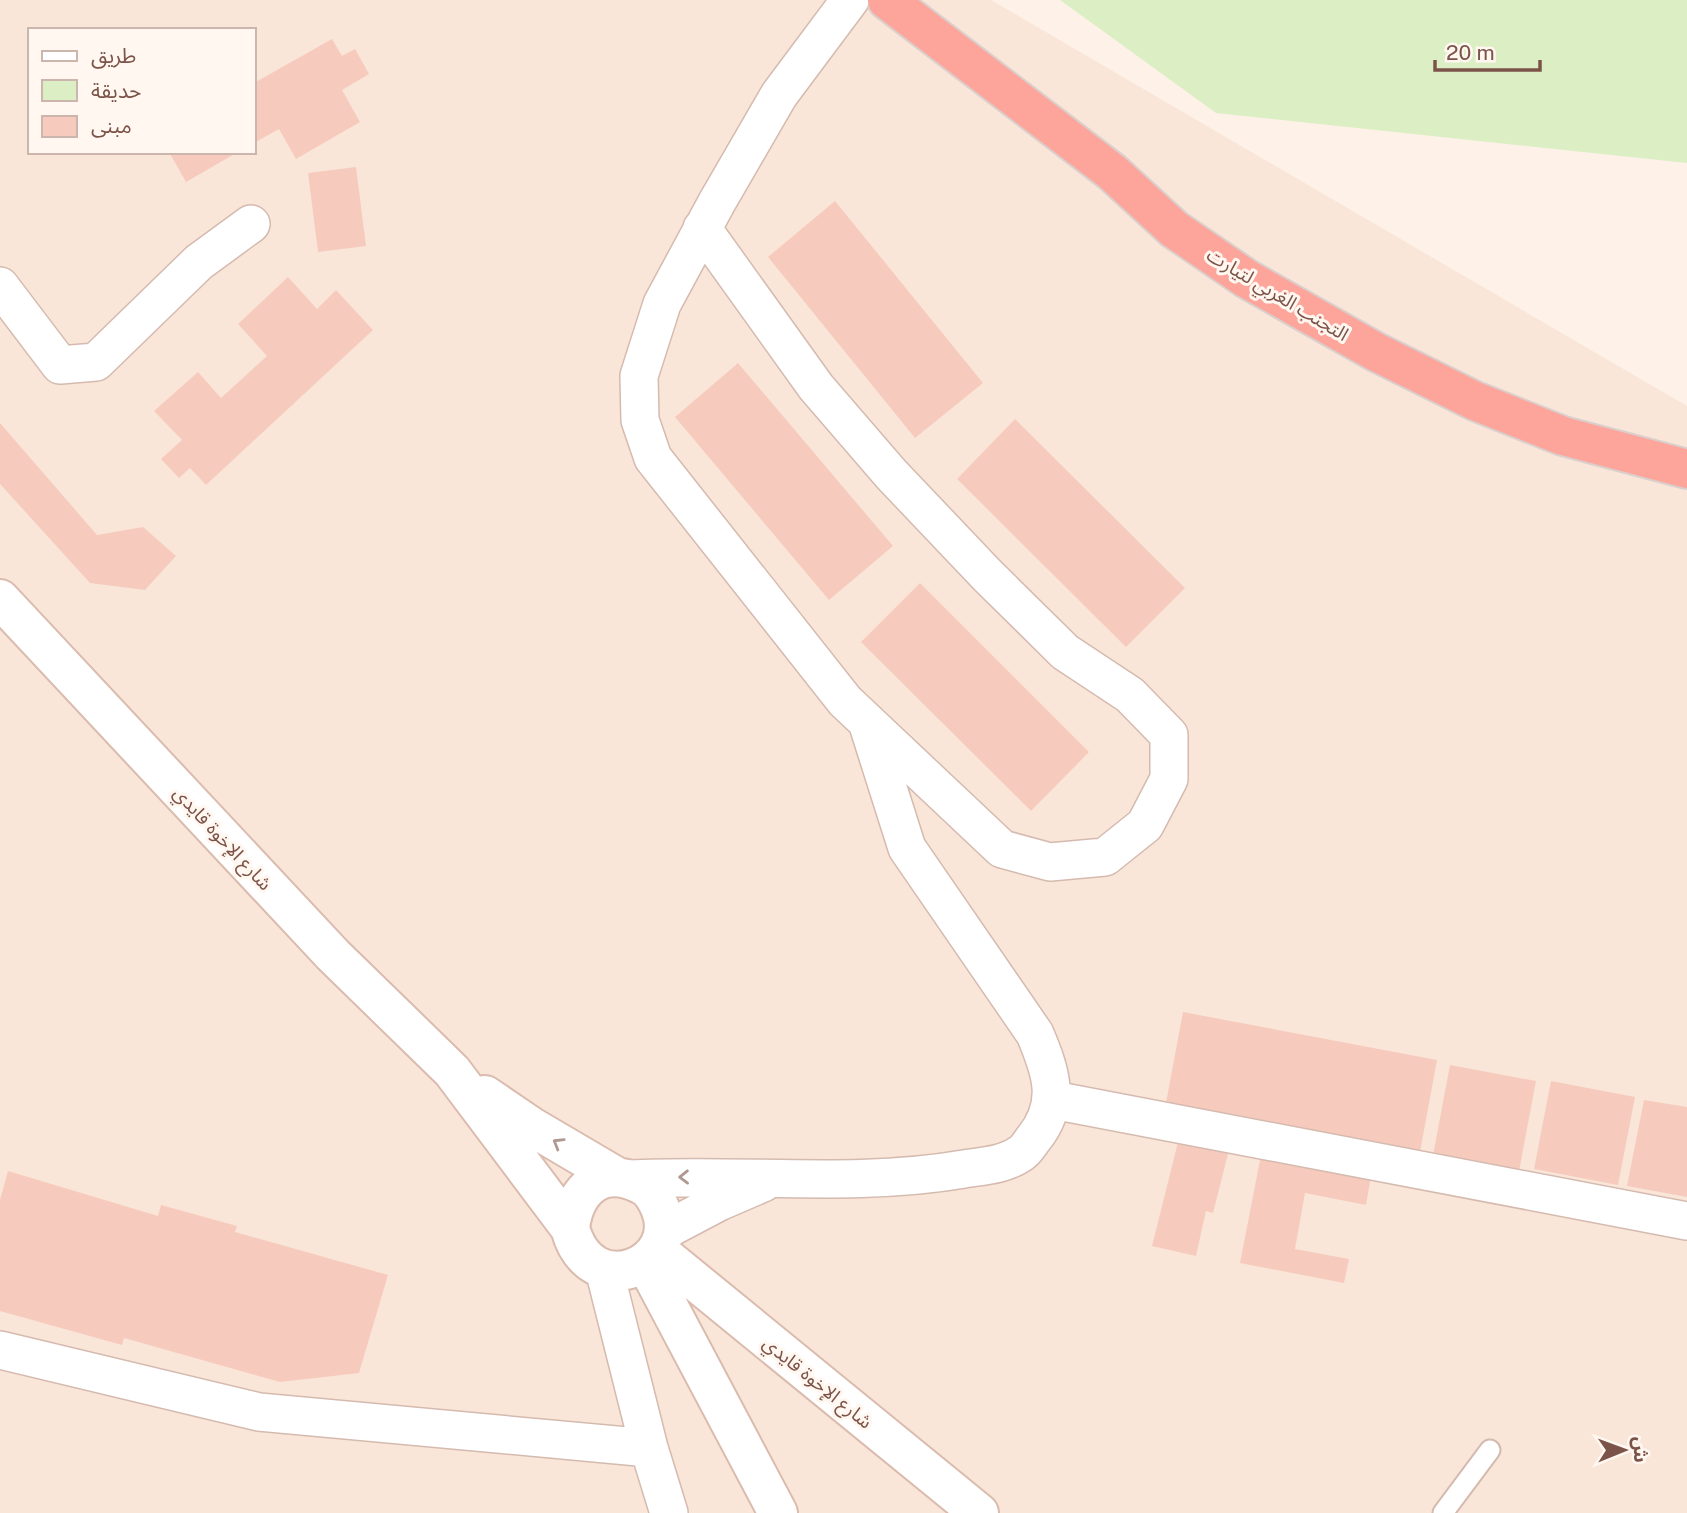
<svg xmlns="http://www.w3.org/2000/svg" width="1687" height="1513" font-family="'Public Sans','Noto Sans Arabic',sans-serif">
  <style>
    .residential { fill: #f9e6d8; fill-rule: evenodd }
    .green { fill: #dbeec4 }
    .building { fill: #f6cbbd }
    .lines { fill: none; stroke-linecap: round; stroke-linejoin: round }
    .lane-casing { stroke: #d5baaf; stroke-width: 23 }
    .street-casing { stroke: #d5baaf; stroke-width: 40 }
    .secondary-casing { stroke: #dabbae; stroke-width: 42 }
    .highway-casing { stroke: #dacfcc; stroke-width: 42 }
    .lane { stroke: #fff; stroke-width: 19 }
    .street { stroke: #fff; stroke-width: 37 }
    .secondary { stroke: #fff; stroke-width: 38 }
    .highway { stroke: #fda59a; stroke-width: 38 }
    .oneway { stroke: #b09891 }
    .labels { text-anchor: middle; stroke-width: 6; stroke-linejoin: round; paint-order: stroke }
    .street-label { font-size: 19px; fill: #7c5348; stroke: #fff7f0 }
  </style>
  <rect width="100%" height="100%" fill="#fef2e8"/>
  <path class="residential" d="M0 0H991L1687 406V1513H0ZM30 30H254V152H30Z"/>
  <path class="green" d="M1060 0H1687V163L1216 113Z"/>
  <path class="building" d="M332 39 342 56 355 49 369 74 342 90 360 122 296 159 279 129 254 143V83Z
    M169 152H238L186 182Z
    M356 167 366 246 318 252 308 173Z
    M835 201 983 383 915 438 768 257Z
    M288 277 317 309 336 290 373 330 206 485 190 468 179 478 161 459 182 440 154 411 198 372 221 398 267 356 238 324Z
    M738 363 893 546 829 600 675 417Z
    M1015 419 1185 588 1126 647 957 479Z
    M0 423 97 535 143 527 176 556 145 590 90 583 0 484Z
    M920 583 1089 752 1031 811 861 642Z
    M1183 1012 1437 1060 1420 1152 1166 1103Z
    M1450 1065 1536 1081 1519 1171 1433 1155Z
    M1551 1081 1635 1097 1618 1185 1534 1169Z
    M1644 1100 1687 1107V1197L1627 1186Z
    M1180 1134 1230 1146 1213 1213 1206 1211 1196 1256 1152 1246Z
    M1261 1155 1371 1176 1366 1205 1305 1193 1295 1249 1349 1259 1344 1283 1240 1263Z
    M8 1171 158 1216 161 1205 237 1226 235 1232 388 1275 359 1373 280 1382 124 1338 122 1345 0 1311V1200Z"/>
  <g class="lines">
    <defs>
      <path id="lane" d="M1443 1513 1490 1450"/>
      <path id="street" d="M702 228 816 387 891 474 987 575 1065 652 1130 695 1169 735V779L1145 825 1105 857 1050 862 1002 849 845 701 653 458 640 420 639 376 662 304 717 202 779 95 850 0
        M0 286 60 365 96 362 199 262 251 224
        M1053 1100 1687 1221
        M630 1179C741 1173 854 1188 964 1169 983 1166 1004 1165 1020 1154 1026 1151 1030 1143 1034 1138 1062 1103 1051 1072 1035 1034L907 848 868 725
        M664 1231 719 1202 763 1183
        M604 1269 649 1448 669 1513
        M0 1350 259 1412 649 1448"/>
      <path id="secondary" d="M0 599 333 955 452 1071 570 1228C591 1306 684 1264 660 1208 656 1198 650 1188 640 1184 601 1165 575 1189 570 1228
        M485 1095 532 1127 617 1177
        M657 1250 979 1513
        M645 1262 778 1513"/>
      <path id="highway" d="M887 0 1112 172 1174 229 1247 279 1376 352 1475 401 1563 436 1687 469"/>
    </defs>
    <use href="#lane" class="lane-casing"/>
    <use href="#street" class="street-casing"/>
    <use href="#secondary" class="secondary-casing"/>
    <use href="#highway" class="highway-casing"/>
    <use href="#lane" class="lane"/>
    <use href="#street" class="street"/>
    <use href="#secondary" class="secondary"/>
    <use href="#highway" class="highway"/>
  </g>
  <defs><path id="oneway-chevron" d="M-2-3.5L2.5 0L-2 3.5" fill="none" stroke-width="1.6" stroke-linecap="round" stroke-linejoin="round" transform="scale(1.75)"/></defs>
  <g class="oneway">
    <use href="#oneway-chevron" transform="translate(558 1143) rotate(-149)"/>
    <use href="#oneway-chevron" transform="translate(684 1177) rotate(179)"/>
  </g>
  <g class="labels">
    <g class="street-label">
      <text transform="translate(1278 294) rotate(31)" y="7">التجنب الغربي لتيارت</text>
      <text transform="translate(223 838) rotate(47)" y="7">شارع الإخوة قايدي</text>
      <text transform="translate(818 1382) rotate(39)" y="7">شارع الإخوة قايدي</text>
    </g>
  </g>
  <rect x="28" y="28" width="228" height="126" fill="#fff7f0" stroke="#cbb5ad" stroke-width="2"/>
  <rect x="42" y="51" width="35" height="10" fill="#ffffff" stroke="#cbb5ad" stroke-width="2"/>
  <text x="91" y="63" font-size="21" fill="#7c5348">طريق</text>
  <rect x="42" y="80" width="35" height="21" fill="#dbeec4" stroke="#cbb5ad" stroke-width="2"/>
  <text x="91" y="98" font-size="21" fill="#7c5348">حديقة</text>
  <rect x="42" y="116" width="35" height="21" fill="#f6cbbd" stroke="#cbb5ad" stroke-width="2"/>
  <text x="91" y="133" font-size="21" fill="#7c5348">مبنى</text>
  <g transform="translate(1624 1450) rotate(89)" stroke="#fff7f0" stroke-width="5" paint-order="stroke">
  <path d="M0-5L12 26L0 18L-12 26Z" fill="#7c5348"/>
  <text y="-10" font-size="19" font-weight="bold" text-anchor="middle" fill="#7c5348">ش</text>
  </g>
  <path d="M1435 60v10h105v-10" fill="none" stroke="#7c5348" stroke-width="3.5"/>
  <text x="1446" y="60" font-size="21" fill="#7c5348" stroke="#fff7f0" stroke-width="5" paint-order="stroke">20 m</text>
</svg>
